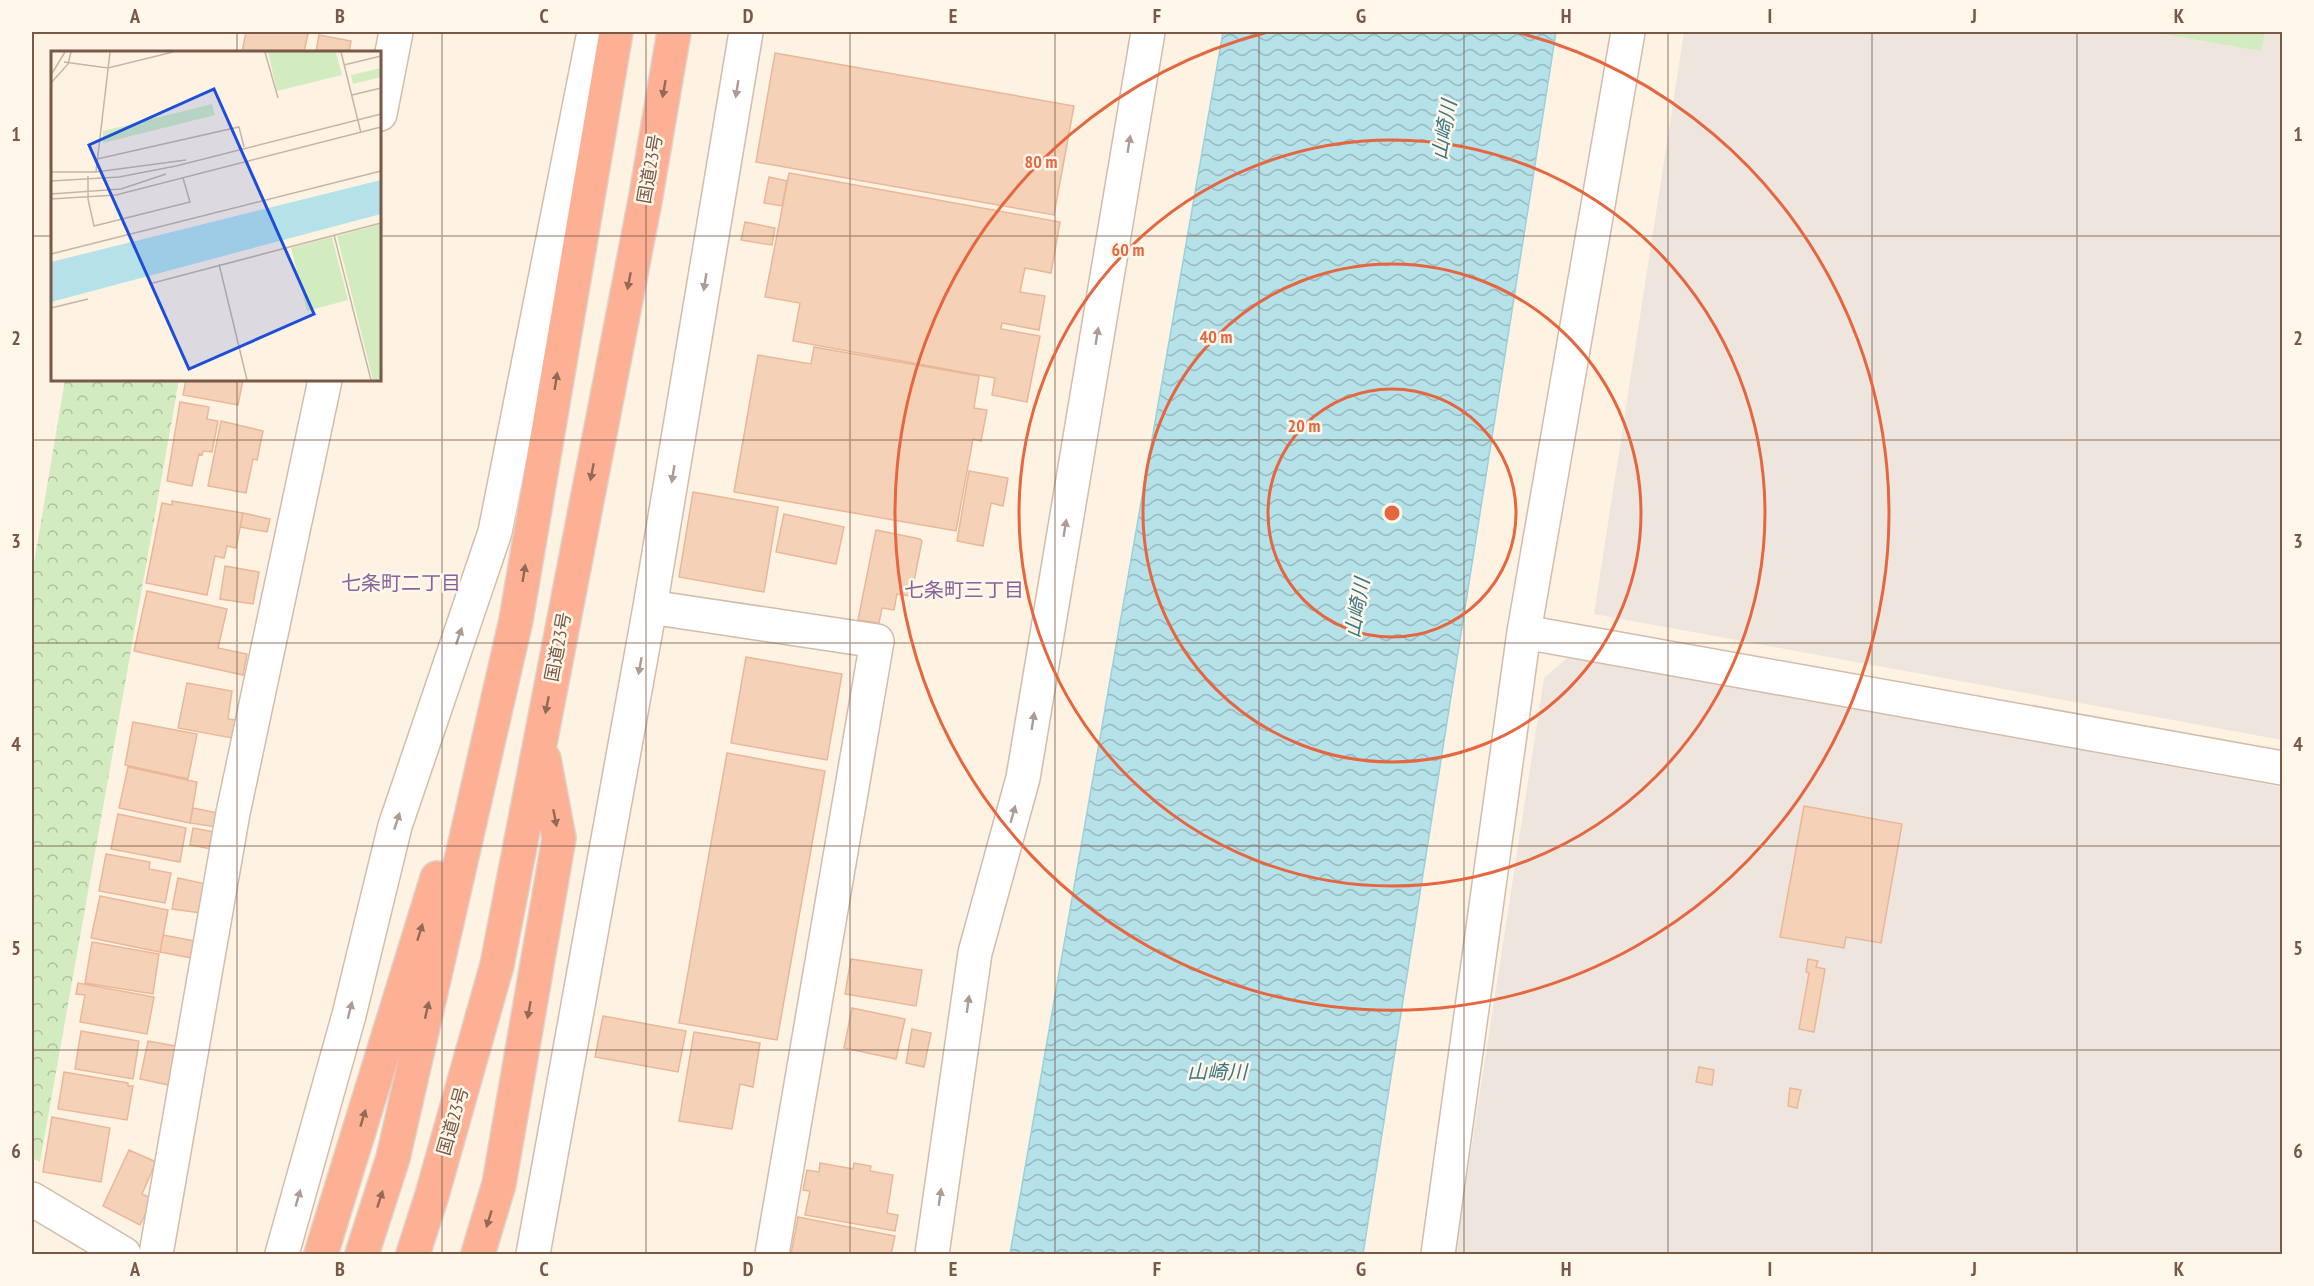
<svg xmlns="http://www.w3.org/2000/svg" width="2314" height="1286" font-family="'PT Sans Narrow','Noto Sans JP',sans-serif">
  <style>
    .industrial { fill: #ede5de }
    .park { fill: url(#park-crowns) }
    .pitch { fill: #d2ecc0 }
    .water { fill: url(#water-waves); stroke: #9bd1db; stroke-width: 1.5 }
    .building { fill: #f5d1b8; stroke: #e9b797; stroke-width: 1.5 }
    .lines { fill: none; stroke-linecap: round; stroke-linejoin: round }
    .street-casing { stroke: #d2bcab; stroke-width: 36 }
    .secondary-casing { stroke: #d5bca8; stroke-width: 36 }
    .highway-casing { stroke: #dcd4cf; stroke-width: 36 }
    .street { stroke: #fff; stroke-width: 33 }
    .secondary { stroke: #fff; stroke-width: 33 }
    .highway { stroke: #fdb094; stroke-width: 33 }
    .oneway { fill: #936a56 }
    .oneway2 { fill: #ae9b91 }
    .grid { fill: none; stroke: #785847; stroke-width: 1.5; stroke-opacity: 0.55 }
    .ring { fill: none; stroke: #e5663f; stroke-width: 3 }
    .labels { text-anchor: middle; stroke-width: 5; stroke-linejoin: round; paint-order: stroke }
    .street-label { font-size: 18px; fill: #785847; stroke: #fff7ea }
    .water-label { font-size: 20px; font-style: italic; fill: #3b7986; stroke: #fff7ea }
    .neighbourhood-label { font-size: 20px; fill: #89619c; stroke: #fff7ea }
    .inset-road { fill: none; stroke: #c8b5a4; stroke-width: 1.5 }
    .view { fill: #1d4ed8; fill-opacity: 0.15; stroke: #1d4ed8; stroke-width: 3 }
    .inset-edge { fill: none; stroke: #785847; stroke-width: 3 }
    .centre { fill: #e5663f; stroke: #fff7ea; stroke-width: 3 }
    .ring-label { font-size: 18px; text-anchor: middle; font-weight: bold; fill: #e5663f; stroke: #fff7ea; stroke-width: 5; stroke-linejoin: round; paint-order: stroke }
    .neatline { fill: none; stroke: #785847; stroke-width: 2 }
    .grid-label { font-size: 20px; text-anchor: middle; font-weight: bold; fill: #785847 }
  </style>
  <defs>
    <pattern id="park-crowns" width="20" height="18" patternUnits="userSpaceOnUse" patternTransform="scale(1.5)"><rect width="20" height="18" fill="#d2ecc0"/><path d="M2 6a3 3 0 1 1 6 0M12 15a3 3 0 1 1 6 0" fill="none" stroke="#afc29e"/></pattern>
    <pattern id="water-waves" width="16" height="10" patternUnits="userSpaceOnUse" patternTransform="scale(1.5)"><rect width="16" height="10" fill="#b5e1e9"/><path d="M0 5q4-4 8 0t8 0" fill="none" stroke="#98b9bf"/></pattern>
  </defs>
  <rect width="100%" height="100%" fill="#fef3e2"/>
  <path class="industrial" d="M1684 32H2150L2261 51 2265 32H2282V740L1594 614Z
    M1569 656 2282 787V1254H1455L1544 678Z"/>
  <path class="park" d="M65 380H179L40 1162 32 1158V575Z"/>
  <path class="pitch" d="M2150 32H2265L2261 51Z"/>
  <path class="water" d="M1223 32H1556L1363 1254H1010Z"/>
  <path class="building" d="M246 32H296L308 34 304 52H242Z
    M319 35 351 41 349 52H316Z
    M775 53 1074 106 1054 215 756 162Z
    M789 173 1060 222 1051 273 1025 268 1020 292 1045 296 1039 330 1002 323 1001 329 1040 336 1027 402 992 395 995 378 793 341 800 303 765 297Z
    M769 177 787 181 782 206 764 203Z
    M745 222 775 228 772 245 741 240Z
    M814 347 979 376 974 408 987 410 981 441 973 439 956 531 734 492 758 355 811 364Z
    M186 380H243L238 405 183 395Z
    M180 402 209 407 207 419 218 421 212 452 203 451 202 455 199 454 192 486 167 481Z
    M221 421 263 431 257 460 253 459 246 493 208 486Z
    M969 471 1008 478 1003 506 991 503 983 546 957 541Z
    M693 492 778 507 764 592 679 577Z
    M172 501 243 513 236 548 227 546 224 558 215 556 207 595 146 583 162 503 172 505Z
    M243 513 270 519 267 532 240 527Z
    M784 514 844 527 836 564 776 552Z
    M876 530 920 539 922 541 911 596 897 594 894 610 882 608 879 623 858 620Z
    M225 566 259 572 253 604 220 599Z
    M147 591 227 609 218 648 247 654 243 675 134 651Z
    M746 657 842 674 827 760 731 743Z
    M187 683 232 691 228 719 236 720 232 738 178 728Z
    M133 722 197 734 188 779 125 765Z
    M727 753 825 771 777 1040 679 1023Z
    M128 767 197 782 190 823 119 808Z
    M1804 806 1902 824 1881 943 1846 937 1844 948 1780 937Z
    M193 808 218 813 216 827 190 823Z
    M118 814 186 828 180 862 111 849Z
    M193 828 215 832 211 849 190 845Z
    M106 854 150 862 149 869 171 873 165 903 99 891Z
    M178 878 206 884 201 913 172 909Z
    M100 896 168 910 160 952 91 938Z
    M163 935 195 941 192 958 160 952Z
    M92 942 159 954 153 994 85 983Z
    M851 959 922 970 916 1006 845 994Z
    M1808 959 1818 961 1816 967 1825 969 1814 1032 1799 1029 1809 973 1806 972Z
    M78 983 154 997 147 1034 80 1022 85 995 76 994Z
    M852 1008 905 1019 896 1059 844 1048Z
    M603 1016 686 1031 678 1072 595 1057Z
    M912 1029 931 1033 924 1067 906 1063Z
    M81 1031 139 1041 133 1079 75 1069Z
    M694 1032 760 1043 753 1087 740 1084 732 1129 679 1121Z
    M148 1041 176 1046 169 1085 140 1079Z
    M1699 1067 1714 1070 1712 1085 1696 1082Z
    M64 1072 128 1083V1086H133L127 1120 58 1109Z
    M1790 1088 1801 1090 1797 1108 1788 1106Z
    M52 1117 110 1128 101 1182 43 1172Z
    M129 1150 156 1162 142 1194 153 1199 140 1225 103 1206Z
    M820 1163 853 1169 854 1163 871 1166 870 1171 893 1175 887 1213 898 1215 895 1231 805 1215 810 1191 803 1190 807 1170 819 1172Z
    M798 1217 895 1236 891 1254H791Z"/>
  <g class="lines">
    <defs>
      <path id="street" d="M380 114 396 32
        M650 607 877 641 772 1254
        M1524 632 2282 768
        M32 1199 124 1254
        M156 1254 233 813 325 380
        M533 1254 650 607 746 32
        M932 1254 975 953 1023 778 1148 32
        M1438 1254 1524 632 1628 32"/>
      <path id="secondary" d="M282 1254 349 1015 395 826 495 532 594 32"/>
      <path id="highway" d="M321 1254 437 878
        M362 1254 393 1158 516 620 616 32
        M413 1254 432 1195 497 965 645 201 674 32
        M478 1254 499 1184 559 838 544 759"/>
    </defs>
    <use href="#street" class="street-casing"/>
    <use href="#secondary" class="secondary-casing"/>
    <use href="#highway" class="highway-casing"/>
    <use href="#street" class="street"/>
    <use href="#secondary" class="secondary"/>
    <use href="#highway" class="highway"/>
  </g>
  <defs><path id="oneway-solid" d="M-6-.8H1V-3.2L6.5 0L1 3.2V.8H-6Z" transform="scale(1.5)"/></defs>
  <g class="oneway">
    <use href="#oneway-solid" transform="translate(664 89) rotate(100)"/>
    <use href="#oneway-solid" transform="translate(629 281) rotate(101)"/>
    <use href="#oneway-solid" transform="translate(556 381) rotate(-81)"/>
    <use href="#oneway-solid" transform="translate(592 472) rotate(101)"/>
    <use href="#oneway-solid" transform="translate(524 573) rotate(-81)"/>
    <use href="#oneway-solid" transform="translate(547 705) rotate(101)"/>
    <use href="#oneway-solid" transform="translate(555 818) rotate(79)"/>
    <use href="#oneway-solid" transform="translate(420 932) rotate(-73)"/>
    <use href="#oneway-solid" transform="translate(427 1010) rotate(-77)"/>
    <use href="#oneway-solid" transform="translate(529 1010) rotate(100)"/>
    <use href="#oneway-solid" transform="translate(363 1118) rotate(-73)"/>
    <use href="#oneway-solid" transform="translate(380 1199) rotate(-72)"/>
    <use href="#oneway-solid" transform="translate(489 1219) rotate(107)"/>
  </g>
  <g class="oneway2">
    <use href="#oneway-solid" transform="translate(737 89) rotate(99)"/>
    <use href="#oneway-solid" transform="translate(1129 144) rotate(-81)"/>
    <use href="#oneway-solid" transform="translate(705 282) rotate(99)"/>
    <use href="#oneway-solid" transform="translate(1097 336) rotate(-81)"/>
    <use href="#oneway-solid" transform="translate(673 474) rotate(99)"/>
    <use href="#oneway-solid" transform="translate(1065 528) rotate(-81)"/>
    <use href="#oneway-solid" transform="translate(459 636) rotate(-71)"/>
    <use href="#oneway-solid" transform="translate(640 666) rotate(100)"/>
    <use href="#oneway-solid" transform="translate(1033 721) rotate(-81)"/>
    <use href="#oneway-solid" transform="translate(1013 814) rotate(-75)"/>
    <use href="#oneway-solid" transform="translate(397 821) rotate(-72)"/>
    <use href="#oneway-solid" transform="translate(968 1004) rotate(-82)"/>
    <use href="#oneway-solid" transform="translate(350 1010) rotate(-76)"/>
    <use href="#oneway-solid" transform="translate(940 1197) rotate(-82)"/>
    <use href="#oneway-solid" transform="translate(298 1198) rotate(-74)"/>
  </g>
  <path class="grid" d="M237 32V52M442 32V1254M646 32V1254M850 32V1254M1055 32V1254M1259 32V1254M1464 32V1254M1668 32V1254M1872 32V1254M2077 32V1254M32 236H52M380 236H2282M237 380V1254M32 440H2282M32 643H2282M32 846H2282M32 1050H2282"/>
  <g class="ring">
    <circle cx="1392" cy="513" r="124"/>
    <circle cx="1392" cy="513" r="249"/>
    <circle cx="1392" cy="513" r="373"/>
    <path d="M1516 32A497 497 0 1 1 1268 32"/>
  </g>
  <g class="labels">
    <g class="street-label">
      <text transform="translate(650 169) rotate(-80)" y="6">国道23号</text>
      <text transform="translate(558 647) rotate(-79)" y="6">国道23号</text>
      <text transform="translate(453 1121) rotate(-74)" y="6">国道23号</text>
    </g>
    <g class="water-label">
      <text transform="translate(1444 130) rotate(-80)" y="7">山崎川</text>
      <text transform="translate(1357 608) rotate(-80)" y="7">山崎川</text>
      <text x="1217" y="1079">山崎川</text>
    </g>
    <g class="neighbourhood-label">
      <text x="401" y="590">七条町二丁目</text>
      <text x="964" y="597">七条町三丁目</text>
    </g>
  </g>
  <g transform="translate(51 51)">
    <rect width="330" height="330" fill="#fef3e2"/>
    <path d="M217 1H285L291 24 226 40ZM330 17V26L302 33 300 24ZM161 53 164 64 52 92V80Z" fill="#d2ecc0"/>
    <path d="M330 173V329H322L286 185ZM281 186 297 249 256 260 240 197Z" fill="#d2ecc0"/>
    <path d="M330 129V163L0 251V211Z" fill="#b5e1e9"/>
    <path class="inset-road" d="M214 1 227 47M290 1 310 82M13 11 57 17 122 1M293 14 330 5M0 24 14 1M0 32 17 13 20 1M301 44 330 37M46 108 188 76 193 96M0 121H45L135 109M45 121 59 1M37 125V148L43 175 139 151 132 127M0 130 68 126 125 115 330 63M0 143 70 138 115 123M0 148 65 144 330 76M283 184 320 329M0 203 330 120M168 213 196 329M98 233 330 172M0 257 37 248"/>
    <path class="view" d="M163 38 263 263 138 318 38 94Z"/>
    <rect width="330" height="330" class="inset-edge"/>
  </g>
  <circle cx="1392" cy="513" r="9" class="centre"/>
  <g class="ring-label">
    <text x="1041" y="168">80 m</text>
    <text x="1128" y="256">60 m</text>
    <text x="1216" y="343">40 m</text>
    <text x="1304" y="432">20 m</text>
  </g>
  <rect width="2314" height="1286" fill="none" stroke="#fff7ea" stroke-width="66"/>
  <rect x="33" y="33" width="2248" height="1220" class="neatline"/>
  <g class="grid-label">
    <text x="135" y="23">A</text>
    <text x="340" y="23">B</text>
    <text x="544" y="23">C</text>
    <text x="748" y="23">D</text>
    <text x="953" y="23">E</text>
    <text x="1157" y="23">F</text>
    <text x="1361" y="23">G</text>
    <text x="1566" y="23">H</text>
    <text x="1770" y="23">I</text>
    <text x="1974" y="23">J</text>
    <text x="2179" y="23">K</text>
    <text x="16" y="141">1</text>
    <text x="2298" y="141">1</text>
    <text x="16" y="345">2</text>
    <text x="2298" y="345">2</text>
    <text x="16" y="548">3</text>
    <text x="2298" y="548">3</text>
    <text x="16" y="751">4</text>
    <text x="2298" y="751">4</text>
    <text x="16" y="955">5</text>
    <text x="2298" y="955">5</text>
    <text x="16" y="1158">6</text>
    <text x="2298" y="1158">6</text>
    <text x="135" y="1276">A</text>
    <text x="340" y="1276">B</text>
    <text x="544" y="1276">C</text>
    <text x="748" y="1276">D</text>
    <text x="953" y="1276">E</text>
    <text x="1157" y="1276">F</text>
    <text x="1361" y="1276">G</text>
    <text x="1566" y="1276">H</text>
    <text x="1770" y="1276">I</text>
    <text x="1974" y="1276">J</text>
    <text x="2179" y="1276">K</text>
  </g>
</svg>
